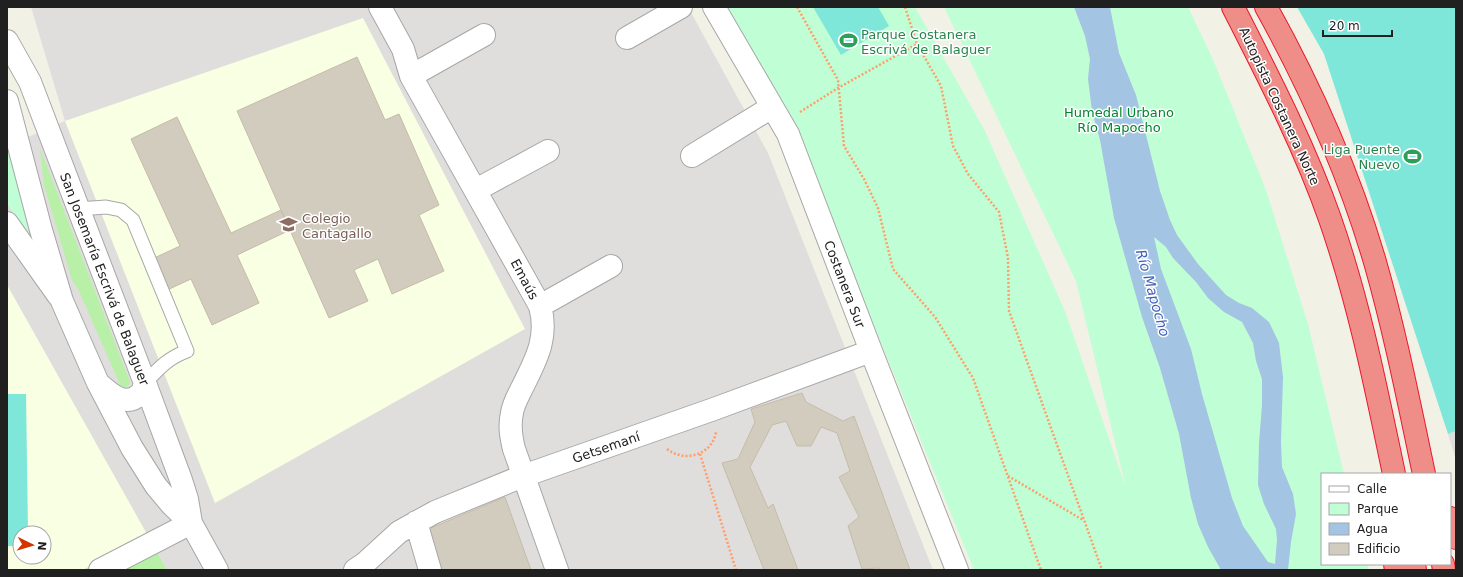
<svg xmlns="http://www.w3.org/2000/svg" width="1463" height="577" font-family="'DejaVu Sans',sans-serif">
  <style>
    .residential { fill: #dfdedd }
    .education { fill: #f8ffe2; fill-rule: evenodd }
    .grass { fill: #b9f0a8 }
    .park { fill: #c0fed5 }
    .pitch { fill: #7ee7d9 }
    .water { fill: #a3c4e3; fill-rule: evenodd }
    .building { fill: #d2ccbf; stroke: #c5bca7 }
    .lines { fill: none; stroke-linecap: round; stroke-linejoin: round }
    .service-casing { stroke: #a7a7a7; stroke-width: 15 }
    .minor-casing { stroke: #a7a7a7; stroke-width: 24 }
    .tertiary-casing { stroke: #a7a7a7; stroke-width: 24 }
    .motorway-casing { stroke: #eb182b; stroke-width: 24 }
    .path { stroke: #ff9e6a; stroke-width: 2.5; stroke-dasharray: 2 2; stroke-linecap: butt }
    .service { stroke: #fff; stroke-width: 13 }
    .minor { stroke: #fff; stroke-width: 22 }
    .tertiary { stroke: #fff; stroke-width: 22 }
    .motorway { stroke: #ef8e88; stroke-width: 22 }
    .labels { text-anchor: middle; stroke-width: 3; stroke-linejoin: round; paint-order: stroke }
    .leisure-label { font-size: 13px; fill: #27864d; stroke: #fff; text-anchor: start }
    .street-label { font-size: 13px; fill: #202020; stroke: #fff }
    .park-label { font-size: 13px; fill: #02852e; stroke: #fff }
    .education-label { font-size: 13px; fill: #785e54; stroke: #fff; text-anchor: start }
    .water-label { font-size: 14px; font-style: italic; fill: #4361ba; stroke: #fff }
  </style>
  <rect width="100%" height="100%" fill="#f2f1e6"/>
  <path class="residential" d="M31 7H688L768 153 933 570H167L7 285V146L65 121Z
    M1456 431V460L1448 434Z"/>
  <path class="education" d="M363 18 525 329 215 503 65 121Z
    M7 285 148 536 83 570H7ZM20 533H44V557H20Z"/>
  <path class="grass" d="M40 148 130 382 129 385 124 388 121 387 79 291 72 280 44 185Z
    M148 536 167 570H83Z"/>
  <path class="park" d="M726 7H915L985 131 1065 311 1126 488 1076 281 944 7H1188L1212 57 1266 190 1308 324 1344 474H1322V564H1367L1369 570H974L789 118Z
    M7 140 31 242 7 203Z"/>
  <path class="pitch" d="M813 7H878L889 26 841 55Z
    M1297 7H1456V431L1448 434 1324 54Z
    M7 394H26L28 533H20V546H7Z"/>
  <path class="water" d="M1074 7H1110L1119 53 1136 95 1160 191 1170 220 1177 235 1198 264 1226 295 1239 303 1252 308 1269 322 1279 343 1283 377 1281 442 1282 467 1293 494 1296 514 1291 542 1288 570H1221L1208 547 1198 524 1191 498 1179 434 1160 368 1142 317 1114 218 1100 140 1092 111 1088 79 1090 59 1085 36ZM1154 237 1166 247 1173 258 1196 282 1208 298 1224 312 1242 322 1253 343 1256 361 1262 379V405L1259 443 1258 485 1264 504 1276 529 1277 540 1275 564 1268 562 1243 526 1232 498 1202 394 1191 349 1161 269Z"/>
  <path class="building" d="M357 57 385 120 399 114 439 205 419 215 444 271 392 294 378 259 354 270 368 301 329 318 237 111Z
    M177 117 231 233 281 210 290 230 237 255 259 303 212 325 191 279 165 291 150 260 180 246 131 139Z
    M802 393 806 402 843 421 854 416 910 570H881L879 568 862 569 848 526 859 517 839 477 850 471 837 433 821 427 811 446H797L786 421 772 425 750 467 768 508 773 504 798 570H764L722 463 738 459 755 422 751 409Z
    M505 497 531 570H438L424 531Z"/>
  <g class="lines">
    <defs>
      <path id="service" d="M78 209 106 207 121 210 133 220 187 351C168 358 159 368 145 383"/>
      <path id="minor" d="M380 7 403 49 411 76 540 306C549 339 535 361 521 390 517 398 513 405 512 413 509 426 511 437 514 449L557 570
        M714 7 788 134 871 351 957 570
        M627 38 681 7
        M411 76 484 35
        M692 156 772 107
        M476 190 548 151
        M7 223 58 295
        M540 306 611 266
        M416 522 430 570
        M100 570 191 523
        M355 570 364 564 399 532 435 512 523 476 714 409 871 351"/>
      <path id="tertiary" d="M7 41 30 82 145 383 181 480 187 499 191 523
        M7 101 41 230 62 301 98 383 132 448 156 486 172 505 191 523 217 570
        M99 384C110 394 126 408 140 394 143 392 144 386 145 383"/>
      <path id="motorway" d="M1233 7C1268 76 1304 145 1330 219 1359 302 1376 388 1394 474
        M1266 7C1311 88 1349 173 1375 262 1395 332 1409 403 1424 474
        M1450 518 1456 538
        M1395 564 1396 570
        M1414 564 1415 570
        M1443 564 1444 570"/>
    </defs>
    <use href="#service" class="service-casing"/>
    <use href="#minor" class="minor-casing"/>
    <use href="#tertiary" class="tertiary-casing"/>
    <use href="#motorway" class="motorway-casing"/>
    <path class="path" d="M797 7 838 80 844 146 864 179 878 208 893 269 935 317 973 378 1041 570
      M905 7 917 44 941 86 953 146 968 174 999 212 1008 258 1009 311 1102 570
      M800 112 838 88 917 44
      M667 449C685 463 712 455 716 432
      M700 454 736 570
      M1008 476 1083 520"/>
    <use href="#service" class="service"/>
    <use href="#minor" class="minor"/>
    <use href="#tertiary" class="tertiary"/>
    <use href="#motorway" class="motorway"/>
  </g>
  <defs>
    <symbol id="stadium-bare" viewBox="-9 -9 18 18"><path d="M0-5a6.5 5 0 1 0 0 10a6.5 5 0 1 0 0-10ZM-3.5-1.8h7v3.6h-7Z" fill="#2e9e5b" stroke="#fff" stroke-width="2.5" paint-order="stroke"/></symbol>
    <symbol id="school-bare" viewBox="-9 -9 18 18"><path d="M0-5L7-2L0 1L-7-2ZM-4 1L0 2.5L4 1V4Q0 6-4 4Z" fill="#8d6e63" stroke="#fff" stroke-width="2.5" paint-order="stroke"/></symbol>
  </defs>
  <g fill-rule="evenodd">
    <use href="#stadium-bare" x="836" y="28" width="25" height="25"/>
    <use href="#stadium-bare" x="1400" y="144" width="25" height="25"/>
    <use href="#school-bare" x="276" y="212" width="25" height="25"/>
  </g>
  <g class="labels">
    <g class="leisure-label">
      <text x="861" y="39">Parque Costanera<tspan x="861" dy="15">Escrivá de Balaguer</tspan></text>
      <text x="1400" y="154" text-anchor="end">Liga Puente<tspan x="1400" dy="15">Nuevo</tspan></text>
    </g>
    <g class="street-label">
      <text transform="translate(1280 106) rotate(65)" y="5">Autopista Costanera Norte</text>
      <text transform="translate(105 279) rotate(69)" y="5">San Josemaría Escrivá de Balaguer</text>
      <text transform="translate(525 279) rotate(62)" y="5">Emaús</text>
      <text transform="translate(845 284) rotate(69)" y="5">Costanera Sur</text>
      <text transform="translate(606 447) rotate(-19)" y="5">Getsemaní</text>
    </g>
    <g class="park-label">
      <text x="1119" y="117">Humedal Urbano<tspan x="1119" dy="15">Río Mapocho</tspan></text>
    </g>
    <g class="education-label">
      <text x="302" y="223">Colegio<tspan x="302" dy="15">Cantagallo</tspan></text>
    </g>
    <g class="water-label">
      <text transform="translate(1153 293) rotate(74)" y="5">Río Mapocho</text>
    </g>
  </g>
  <rect width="1463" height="577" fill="none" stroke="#202020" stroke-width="16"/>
  <rect x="1321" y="473" width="130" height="92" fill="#ffffff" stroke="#a6a6a6"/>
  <rect x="1329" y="486" width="20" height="6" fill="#ffffff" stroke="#a6a6a6"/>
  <text x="1357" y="493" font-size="12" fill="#202020">Calle</text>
  <rect x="1329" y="503" width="20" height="12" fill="#c0fed5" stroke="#a6a6a6"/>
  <text x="1357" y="513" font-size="12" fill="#202020">Parque</text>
  <rect x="1329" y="523" width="20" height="12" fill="#a3c4e3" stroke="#a6a6a6"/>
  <text x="1357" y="533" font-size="12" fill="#202020">Agua</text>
  <rect x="1329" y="543" width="20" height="12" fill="#d2ccbf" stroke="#a6a6a6"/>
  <text x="1357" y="553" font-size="12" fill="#202020">Edificio</text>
  <g transform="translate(32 545) rotate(95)"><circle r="19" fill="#ffffff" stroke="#a6a6a6"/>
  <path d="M0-3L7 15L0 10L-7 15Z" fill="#d13400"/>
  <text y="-6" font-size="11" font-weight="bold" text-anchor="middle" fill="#202020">N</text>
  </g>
  <path d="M1323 30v6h69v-6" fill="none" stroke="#202020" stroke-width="2"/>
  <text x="1329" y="30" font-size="12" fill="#202020" stroke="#ffffff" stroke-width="3" paint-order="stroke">20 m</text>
</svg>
